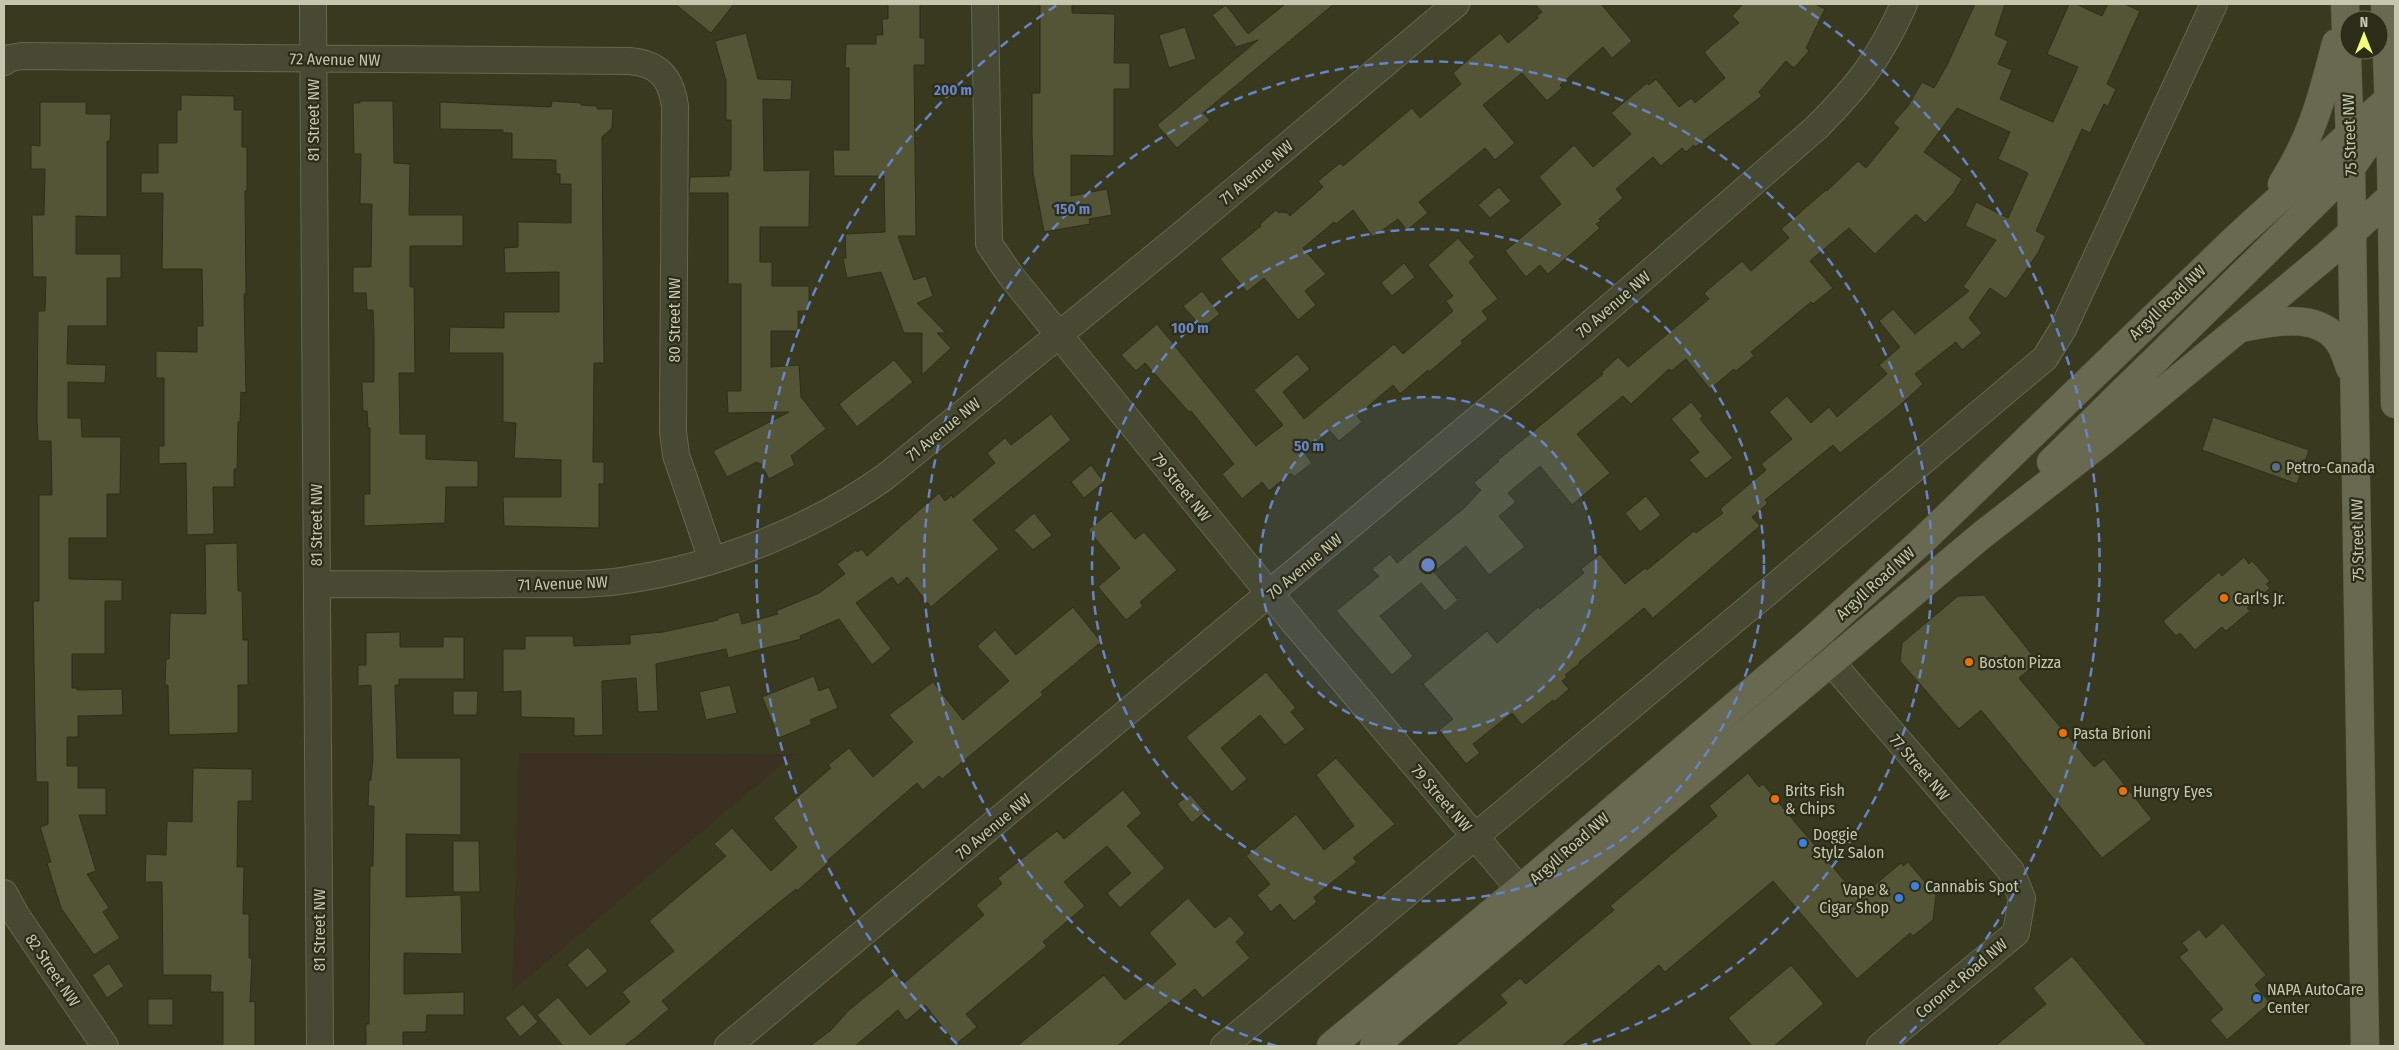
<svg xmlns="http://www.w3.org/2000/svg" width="2399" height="1050" font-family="'Fira Sans Condensed',sans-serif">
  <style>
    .green { fill: #3c3023 }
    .building { fill: #535536; stroke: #2e2f1a }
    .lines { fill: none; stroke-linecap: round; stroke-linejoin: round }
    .minor-casing { stroke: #656750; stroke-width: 28 }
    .major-casing { stroke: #54553f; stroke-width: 29 }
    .minor { stroke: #484933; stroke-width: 26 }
    .major { stroke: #686950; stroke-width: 28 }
    .ring { fill: none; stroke: #6884c5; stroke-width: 2.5; stroke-dasharray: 9 6 }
    .service-dot { fill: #5c6f8a; stroke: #2c2d18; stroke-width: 2 }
    .food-dot { fill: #e8710a; stroke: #2c2d18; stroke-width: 2 }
    .shop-dot { fill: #3f7fe0; stroke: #2c2d18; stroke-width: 2 }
    .labels { text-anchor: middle; stroke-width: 4.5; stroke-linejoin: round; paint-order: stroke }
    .street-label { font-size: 16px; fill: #c4c6ad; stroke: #2c2d18 }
    .poi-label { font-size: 16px; fill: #c4c6ad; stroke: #2c2d18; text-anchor: start }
    .centre { fill: #6884c5; stroke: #2c2d18; stroke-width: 2.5 }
    .ring-label { font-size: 15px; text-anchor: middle; font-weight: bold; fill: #6884c5; stroke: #2c2d18; stroke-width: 4.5; stroke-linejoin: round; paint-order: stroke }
  </style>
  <rect width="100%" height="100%" fill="#38391f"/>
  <path class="green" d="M519 753 794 754 512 991Z"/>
  <path class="building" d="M675 4H734L711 33Z
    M888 4H920V38H925V65H914L916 236H898L914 280 926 276 933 296 917 303 946 333H937L951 348 922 375V333H904L881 272 847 278 843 258H846L845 234 885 232 884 176H834L833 150H849V68H845L846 44H876V35H883L882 19H888Z
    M1040 4H1072V13L1115 14 1114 63H1130V89H1114V156L1071 155V196L1107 189 1112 215 1089 219 1090 224 1044 232 1033 173 1032 130V93H1040Z
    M1285 4H1334L1203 113 1210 120 1177 148 1157 125 1258 40 1233 48 1235 45 1212 15 1226 5 1248 34Z
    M1535 4H1601L1632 41 1612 58 1603 47 1560 85 1562 88 1547 101 1522 73 1483 105 1515 143 1495 160 1485 148 1419 202 1428 213 1407 230 1398 219 1373 237 1353 210 1336 224 1334 222 1303 248 1326 274 1305 291 1316 305 1298 320 1264 278 1247 292 1220 259 1261 226 1260 224 1276 210 1279 213 1281 212 1288 213 1290 216 1323 187 1318 181 1340 163 1343 166 1412 108 1420 118 1461 84 1453 73 1477 52 1500 33 1508 43 1538 18 1537 16 1542 12Z
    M1743 4H1815L1825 9 1806 48 1809 51 1794 68 1786 61 1759 92 1762 96 1695 147 1694 145 1686 152 1682 148 1661 166 1653 157 1616 189 1623 198 1599 219 1601 221 1596 224 1600 228 1548 274 1540 265 1526 277 1505 251 1561 204 1539 177 1574 145 1593 167 1631 134 1611 113 1647 83 1649 85 1656 79 1679 107 1691 98 1695 103 1725 78 1704 52 1739 23 1732 16Z
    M1975 4H2005L1995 35 2008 41 1998 64 2012 70 2000 99 2053 122 2078 67 2047 54 2069 4H2076L2102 16 2108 4H2125L2140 11 2107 84 2116 89 2108 106 2104 104 2090 133 2082 129 2036 231 2046 236 2038 253 2006 299 1990 288 1969 318 1982 333 1962 350 1956 342 1915 374 1923 384 1899 406 1840 453 1833 445 1765 500 1768 503 1752 517 1760 526 1653 618 1644 608 1579 662 1580 663 1565 675 1567 677 1562 681 1569 689 1554 702 1553 700 1522 725 1512 713 1473 744 1480 753 1466 764 1439 730 1453 719 1423 684 1487 631 1497 643 1538 607 1540 609 1584 573 1581 569 1600 554 1625 584 1645 568 1647 570 1694 531 1696 533 1723 513 1720 509 1766 470 1761 464 1792 439 1769 412 1787 396 1811 423 1829 407 1837 417 1887 374 1879 365 1900 347 1879 321 1893 309 1915 334 1969 291 1963 287 1996 240 1965 226 1976 202 2008 218 2028 173 1998 159 2010 132 1957 108 1924 152 1962 179 1954 192H1955L1925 223 1916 214 1875 254 1849 228 1810 261 1833 288 1813 304 1811 302 1751 352 1754 356 1736 371 1734 369 1710 389 1686 359 1671 371 1669 369 1631 404 1623 396 1577 434 1610 473 1572 505 1540 466 1508 493 1516 502 1499 516 1525 547 1489 575 1466 546 1434 572 1458 600 1445 611 1421 583 1380 616 1413 656 1392 675 1336 611 1379 576 1372 569 1390 554 1397 563 1464 508 1481 490 1474 483 1499 461 1498 460 1603 374 1602 372 1618 357 1628 367 1709 299 1704 293 1742 261 1751 271 1789 238 1781 229 1826 190 1827 191 1858 161 1866 168 1899 128 1893 123 1908 106 1922 82 1934 88 1947 65Z
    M1185 27 1196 59 1169 68 1159 35Z
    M746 33 758 79 792 80 791 100 763 99 764 171 810 170 809 227H760V262H772V286H809V311H798V331H771V367L799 365 801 397 826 429 791 456 795 465 769 479 760 463 758 464 757 462 727 477 713 451 789 412 728 413 727 391H741V284H728V193H689L690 177 729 176V170H731V120H726V81L715 41Z
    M181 95 234 96V110H242V147H247V191H245L246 294H244L246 393 241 392 240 422H238L237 469H234V487H213L214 534 187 535 186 463 159 464V446H164V378H156V351L197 352V326H203L202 269H162L163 193H141V173H158V143H177V110H181Z
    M360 101H393L394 163 410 164 409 215H463V246H410V287H414L415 373H399L400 434H426V459L478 461V487H446L445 523 364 526V494H370V428H368L367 411H363L362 382H374V333L373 310H367L366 293H353V267H371L372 204H360L361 154H354L353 103H360Z
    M552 101 581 103V105L597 106V109H613L612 128 602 137 604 363H594L593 462H604V484H599V528L504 526 503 497H561V460L514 458 516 423 503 422V353H449L450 327 504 328V312H559V272L505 273 504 248 518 247V222L571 223V184H560V174H556V160L512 159V133H503V130L440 129V102L551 107Z
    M40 102H86V114H111L110 141H107V217L76 216V254H121V278H107V326H68L67 364 106 365 105 383 68 382V418H81L82 437H121L120 494H107V538H69V579L122 580V601H105V654H72V688H77V690L122 689 123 715 78 716V737H67V766H78V788H106V815H79L96 871 87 874 109 908 103 912 120 938 94 955 61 908 47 863 51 862 40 827 48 824V782H36L33 601H39V495H52L51 441H38L37 418 38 311H45L46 277H33L32 215H44L45 169H31V145L40 146Z
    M1499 187 1511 201 1490 218 1478 205Z
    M1458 238 1475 257 1469 262 1498 299 1482 311 1488 319 1461 341 1463 343 1429 372 1428 370 1400 394 1393 385 1357 416 1362 422 1339 441 1330 431 1304 452 1312 463 1294 477 1291 473 1269 491 1262 482 1242 499 1222 474 1234 464 1191 411 1189 412 1145 363 1136 371 1121 355 1157 324 1256 446 1283 425 1254 390 1297 354 1310 369 1283 392 1304 419 1394 344 1403 354 1453 311 1446 301 1453 296 1428 265Z
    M1404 263 1415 277 1392 296 1381 283Z
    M1202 291 1220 314 1202 328 1183 306Z
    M894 360 913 382 857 427 839 404Z
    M1691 402 1703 416 1700 419 1733 458 1706 479 1689 460 1699 452 1671 419Z
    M1051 414 1071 440 973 520 999 549 931 607 907 577 898 585 892 577 856 603 891 649 872 665 839 619 800 636 801 639 728 658 726 649 656 664 658 711 638 712 636 678 602 681 603 735 574 736V718L521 717V691L503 692V649H525V636H573L574 646 630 644V635L663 632 718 620V618L739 612 742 624 778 614 776 611 819 593 845 574 837 564 856 550 857 552 862 549 867 556 939 493 945 501 952 495 953 498 995 463 987 453 1005 438 1011 445Z
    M2213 417 2309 450 2297 484 2202 450Z
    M1091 465 1104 482 1084 498 1071 482Z
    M1646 496 1661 515 1640 532 1625 513Z
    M1111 511 1135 539 1144 532 1177 570 1140 602 1143 606 1126 620 1098 587 1120 568 1088 530Z
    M1034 513 1052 535 1033 550 1014 530Z
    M237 543 238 591H242L243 640H248V685H238V733L169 735 168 685H165L166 659H169L170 613 206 614 205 544Z
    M2244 557 2249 564 2252 561 2270 581 2266 584 2270 588 2247 608 2250 611 2226 631 2222 627 2195 650 2180 633 2176 636 2163 621 2219 572 2222 576Z
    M1984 595 2038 662 2019 678 2094 767 2104 759 2152 819 2102 858 1981 710 1959 729 1900 661 1902 643 1958 596Z
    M1073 607 1101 642 1041 692 1043 695 942 779 939 776 923 790 917 783 828 860 829 862 797 891 796 889 755 922 662 1001 669 1009 634 1039 624 1046H563L537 1015 558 997 590 1035 630 1002 622 992 674 951 649 921 726 856 714 844 732 828 771 871 797 847 773 818 831 768 828 765 849 748 873 777 913 742 889 715 933 682 963 720 1009 681 977 646 995 630 1016 655Z
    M400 632V647H443V637H464V679H399V685H395L397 758H461V835L406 834V897L461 895 462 954 404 953V994L464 992V1015H427L426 1032H403V1046H366V1024H369L370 866H373L374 806H368L369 780H371L373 758 371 685 358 686V665H366V633Z
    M1266 672 1296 708 1291 712 1305 729 1285 745 1260 715 1221 748 1247 779 1232 792 1186 737Z
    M814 676 819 691 829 687 838 708 810 720 812 724 779 738 762 697Z
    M730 685 737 713 706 720 699 692Z
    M453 691H478L477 715H453Z
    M1336 758 1395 824 1353 858 1357 862 1314 897 1317 902 1294 921 1280 904 1271 912 1257 895 1270 884 1246 856 1296 814 1324 850 1354 826 1316 775Z
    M193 768 252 769V801H238L237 867H244L243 914H249V958H252L250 1002 255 1001V1046H223V992H210L211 975H163L162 882H145L146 854 166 855 167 821 192 822Z
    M1748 773 1759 787 1763 784 1859 898 1901 863 1903 866 1908 862 1936 895 1933 920 1913 936 1910 933 1857 979 1773 881 1665 972 1659 965 1562 1046H1454L1507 1003 1500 995 1520 978 1526 984 1614 910 1610 906 1717 816 1709 806Z
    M1123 790 1142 813 1127 826 1165 868 1120 908 1107 893 1131 873 1107 846 1064 882 1085 906 1043 942 1047 946 966 1014 977 1027 956 1044 925 1005 906 1021 898 1010 855 1046H810L831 1030 849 1010 895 973 904 983 984 915 976 905 1002 884 998 878 1030 852 1057 831 1064 839Z
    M1190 794 1205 812 1192 823 1177 804Z
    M453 841H479L480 892H453Z
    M1188 898 1215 928 1230 916 1245 933 1236 942 1250 958 1203 998 1195 989 1178 1003 1174 999 1117 1046H1017L1104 975 1125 1000 1147 982 1150 986 1176 964 1149 933Z
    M2223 923 2266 975 2255 985 2270 1003 2227 1040 2210 1020 2223 1009 2179 957 2188 950 2182 943 2199 929 2206 938Z
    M588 947 608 971 587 988 567 965Z
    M2072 956 2147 1046H1995L2046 1004 2033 988Z
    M109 963 124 986 107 998 92 975Z
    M1791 965 1824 1004 1774 1046H1752L1728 1018Z
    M148 999H173V1025H148Z
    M523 1004 538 1022 520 1037 505 1018Z"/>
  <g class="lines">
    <defs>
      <path id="minor" d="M313 4 320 1046
        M985 4 989 244 1011 276 1270 594 1533 905
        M4 62 10 58 22 56 629 61C659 63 671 78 675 106L673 432 676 455 712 560
        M317 584C383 584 448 585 514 584 551 584 590 586 627 580 718 566 810 530 885 477L1180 236 1456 4
        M1812 640 2011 871 2022 898 2016 933 1880 1046
        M4 893 16 915 105 1046
        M728 1046 1566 345 1816 128C1858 86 1880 58 1904 4
        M1224 1046 1774 587 2045 358 2063 329 2214 4"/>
      <path id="major" d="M2345 4 2351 168 2365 1046
        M2385 4 2391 162 2395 404
        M2282 184C2313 135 2322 97 2336 43
        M2241 328C2269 323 2312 312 2335 337 2343 345 2346 357 2350 368
        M2051 462 2351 168 2369 142 2385 105
        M1331 1046 1520 889 1812 640 1922 541 2235 239 2395 93
        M1374 1046 1982 535 2104 440 2253 317 2327 255 2395 193"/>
    </defs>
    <use href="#minor" class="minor-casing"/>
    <use href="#major" class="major-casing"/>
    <use href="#minor" class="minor"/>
    <use href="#major" class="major"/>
  </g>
  <circle cx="1428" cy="565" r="168" fill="#6884c5" fill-opacity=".12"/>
  <g class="ring">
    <circle cx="1428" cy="565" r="168"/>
    <circle cx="1428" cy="565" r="336"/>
    <path d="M1276 1046A504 504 0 1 1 1580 1046"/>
    <path d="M957 1044A672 672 0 0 1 1057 5M1799 5A672 672 0 0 1 1899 1044"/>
  </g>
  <circle class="service-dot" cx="2276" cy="467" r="5"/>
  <g class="food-dot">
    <circle cx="2224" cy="598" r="5"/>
    <circle cx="1969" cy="662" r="5"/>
    <circle cx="2063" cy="733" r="5"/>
    <circle cx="2123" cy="791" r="5"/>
    <circle cx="1775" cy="799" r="5"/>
  </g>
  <g class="shop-dot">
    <circle cx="1803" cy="843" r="5"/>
    <circle cx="1915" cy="886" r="5"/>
    <circle cx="1899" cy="898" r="5"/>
    <circle cx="2257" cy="998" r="5"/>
  </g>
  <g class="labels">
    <g class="street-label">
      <text transform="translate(335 59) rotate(1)" y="6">72 Avenue NW</text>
      <text transform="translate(313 120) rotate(-90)" y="6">81 Street NW</text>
      <text transform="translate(2349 135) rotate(-92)" y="6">75 Street NW</text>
      <text transform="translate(1256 172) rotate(-40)" y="6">71 Avenue NW</text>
      <text transform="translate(2167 302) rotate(-44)" y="6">Argyll Road NW</text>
      <text transform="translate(1613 304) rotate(-41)" y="6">70 Avenue NW</text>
      <text transform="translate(674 320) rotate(-90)" y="6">80 Street NW</text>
      <text transform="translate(943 429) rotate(-39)" y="6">71 Avenue NW</text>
      <text transform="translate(1182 487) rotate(51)" y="6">79 Street NW</text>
      <text transform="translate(316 525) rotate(-90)" y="6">81 Street NW</text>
      <text transform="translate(2357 540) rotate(-91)" y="6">75 Street NW</text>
      <text transform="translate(1304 566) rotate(-40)" y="6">70 Avenue NW</text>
      <text transform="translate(563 583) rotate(-2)" y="6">71 Avenue NW</text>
      <text transform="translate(1875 583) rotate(-42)" y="6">Argyll Road NW</text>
      <text transform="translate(1920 767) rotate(49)" y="6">77 Street NW</text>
      <text transform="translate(1442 798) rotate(49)" y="6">79 Street NW</text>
      <text transform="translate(993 826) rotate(-40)" y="6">70 Avenue NW</text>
      <text transform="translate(1569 848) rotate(-41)" y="6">Argyll Road NW</text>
      <text transform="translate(319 930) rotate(-90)" y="6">81 Street NW</text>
      <text transform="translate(53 970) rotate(56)" y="6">82 Street NW</text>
      <text transform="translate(1961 978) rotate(-40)" y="6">Coronet Road NW</text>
    </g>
    <g class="poi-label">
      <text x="2286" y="473">Petro-Canada</text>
      <text x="2234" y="604">Carl's Jr.</text>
      <text x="1979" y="668">Boston Pizza</text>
      <text x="2073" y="739">Pasta Brioni</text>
      <text x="1785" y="796">Brits Fish<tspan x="1785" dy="18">&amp; Chips</tspan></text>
      <text x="2133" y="797">Hungry Eyes</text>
      <text x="1813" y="840">Doggie<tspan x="1813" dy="18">Stylz Salon</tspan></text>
      <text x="1925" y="892">Cannabis Spot</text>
      <text x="1889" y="895" text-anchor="end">Vape &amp;<tspan x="1889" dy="18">Cigar Shop</tspan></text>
      <text x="2267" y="995">NAPA AutoCare<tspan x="2267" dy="18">Center</tspan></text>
    </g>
  </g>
  <circle cx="1428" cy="565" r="8" class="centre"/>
  <g class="ring-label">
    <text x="953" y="95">200 m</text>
    <text x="1072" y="214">150 m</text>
    <text x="1190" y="333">100 m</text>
    <text x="1309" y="451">50 m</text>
  </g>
  <rect width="2399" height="1050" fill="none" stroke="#c4c6ad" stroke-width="10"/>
  <g transform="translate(2364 35)"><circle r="24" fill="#2c2d18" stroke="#696a54"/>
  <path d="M0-4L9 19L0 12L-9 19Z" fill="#f3fd7a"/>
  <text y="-8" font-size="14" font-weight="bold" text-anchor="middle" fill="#c4c6ad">N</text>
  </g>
</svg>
